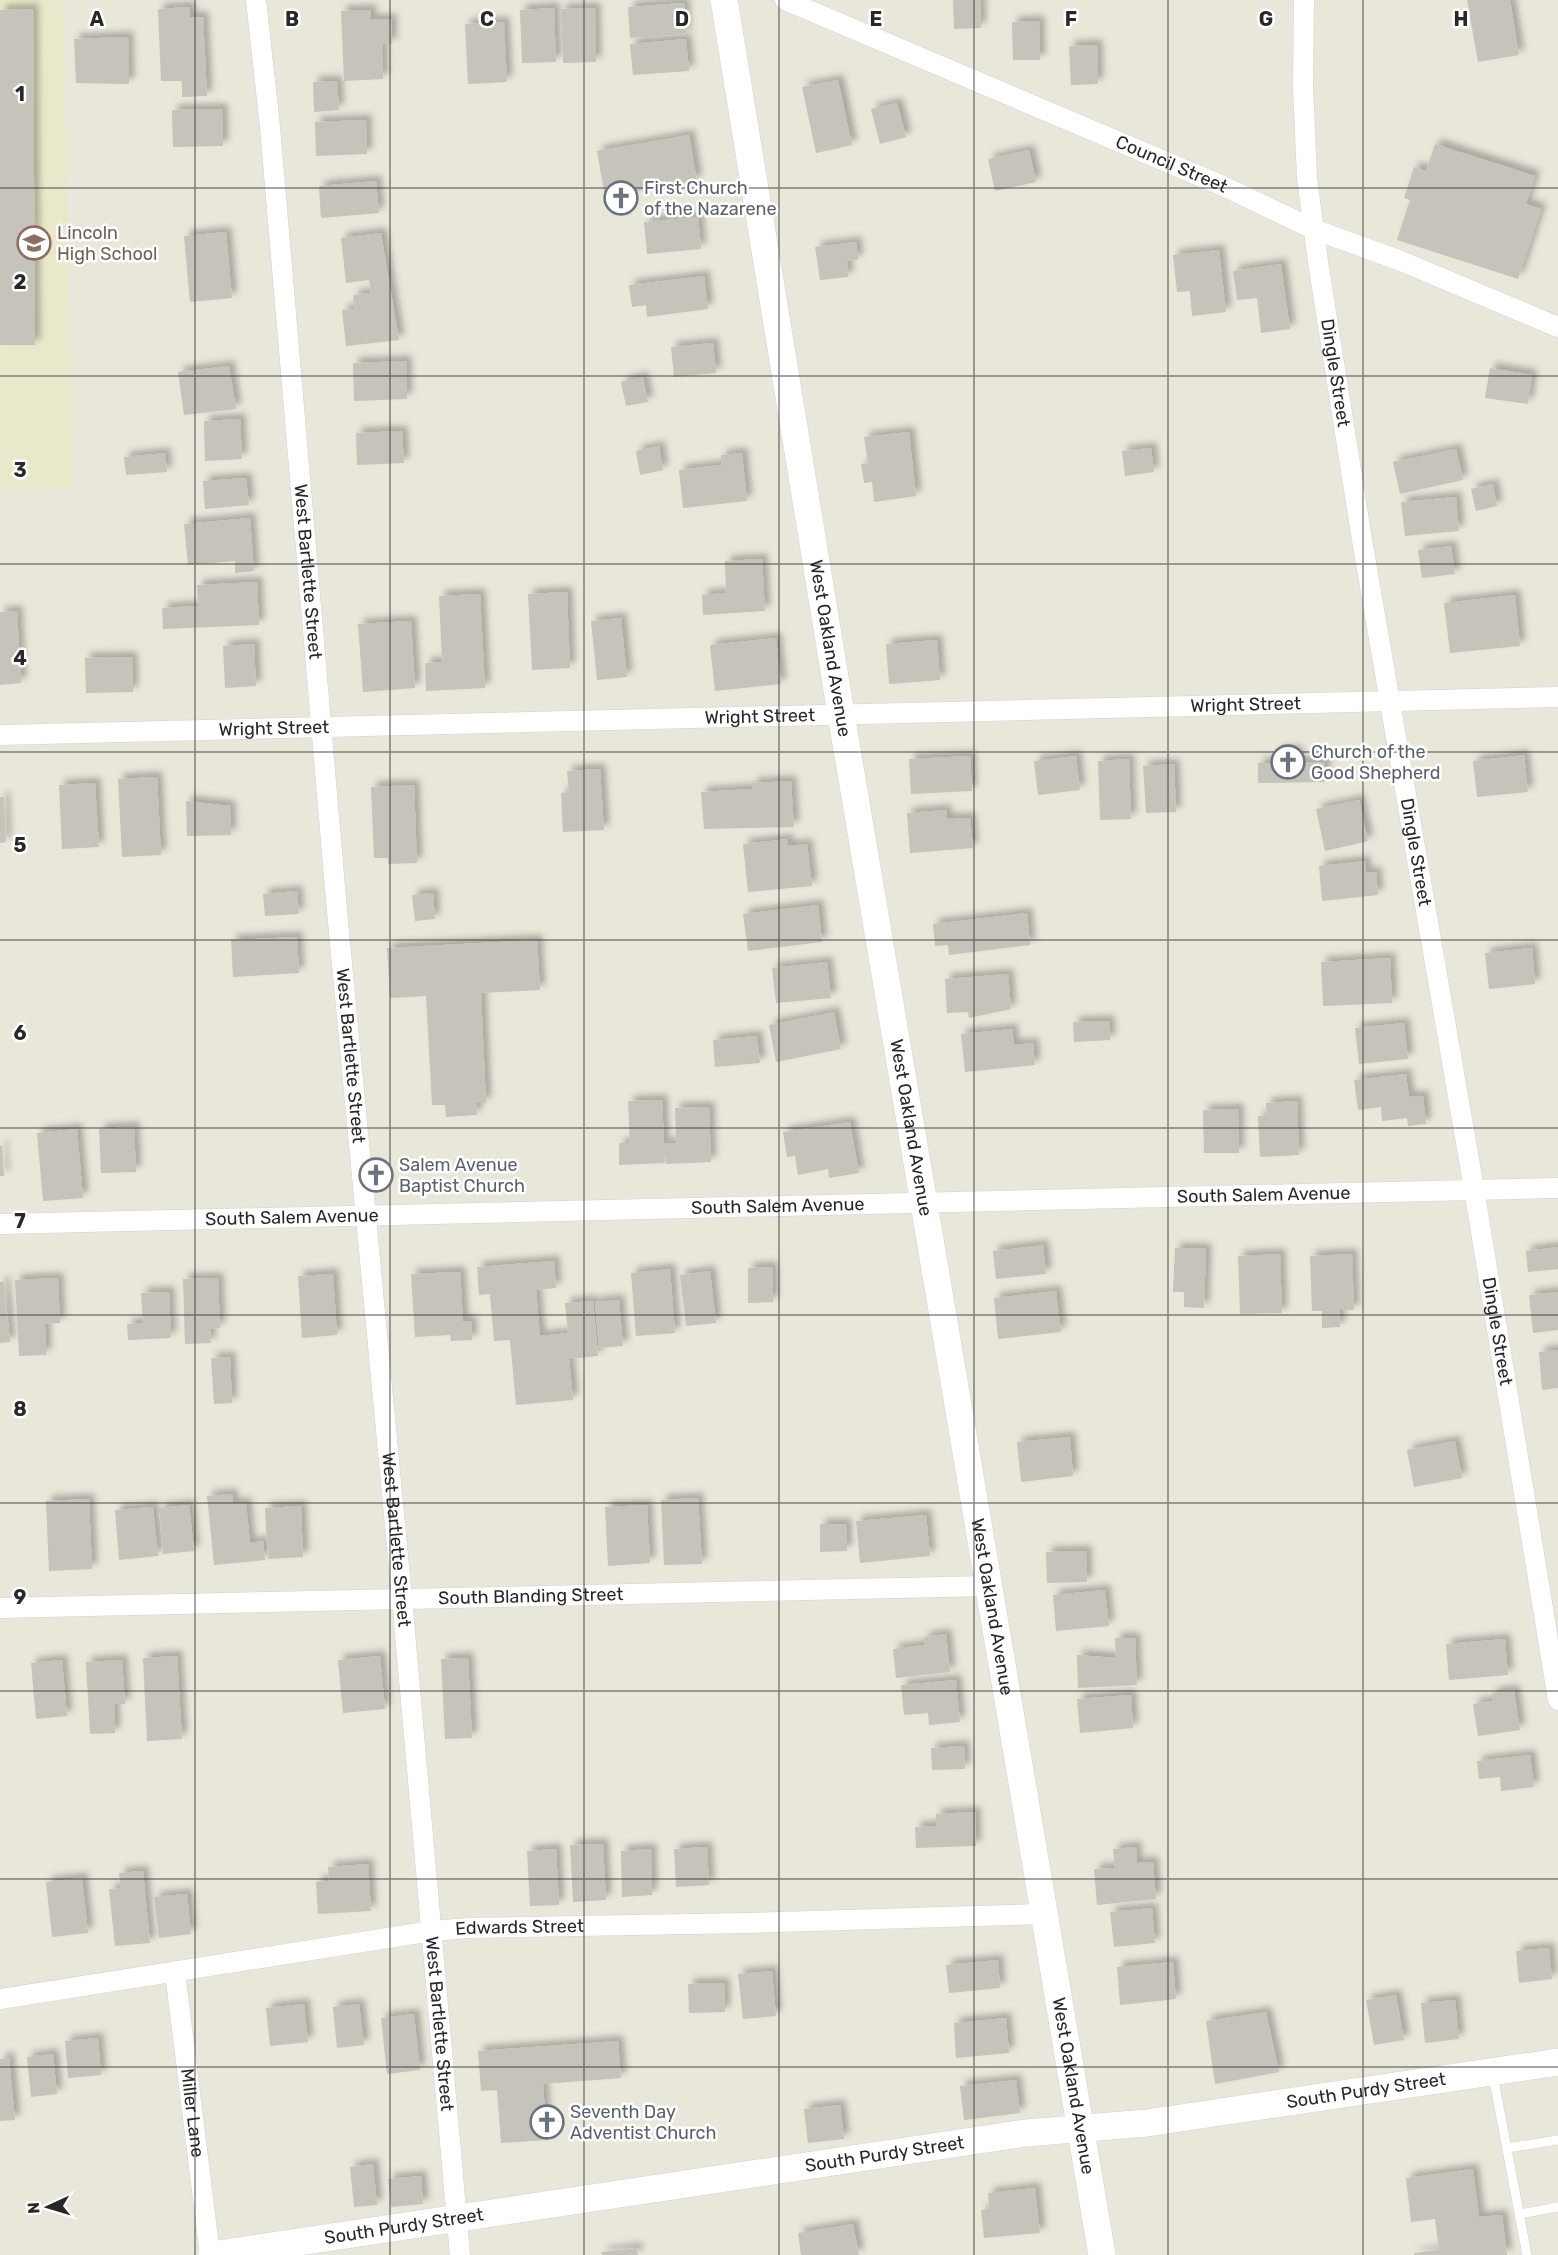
<svg xmlns="http://www.w3.org/2000/svg" width="1558" height="2255" font-family="Rubik,sans-serif">
  <style>
    .education { fill: #eae8ca }
    .building { fill: #c5c3ba; filter: url(#shadow) }
    .lines { fill: none; stroke-linecap: round; stroke-linejoin: round }
    .lane-casing { stroke: #d1d0e0; stroke-width: 10 }
    .street-casing { stroke: #d1d0e0; stroke-width: 21 }
    .secondary-casing { stroke: #d1d0e0; stroke-width: 28 }
    .lane { stroke: #fff; stroke-width: 9 }
    .street { stroke: #fff; stroke-width: 20 }
    .secondary { stroke: #fff; stroke-width: 27 }
    .grid { fill: none; stroke: #282828; stroke-width: 1.5; stroke-opacity: 0.55 }
    .labels { text-anchor: middle; stroke-width: 5; stroke-linejoin: round; paint-order: stroke }
    .street-label { font-size: 18px; fill: #282828; stroke: #fff }
    .worship-label { font-size: 18px; fill: #5b616d; stroke: #fff; text-anchor: start }
    .education-label { font-size: 18px; fill: #785e54; stroke: #fff; text-anchor: start }
    .grid-label { font-size: 20px; text-anchor: middle; font-weight: bold; fill: #282828; stroke: #fff; stroke-width: 5; stroke-linejoin: round; paint-order: stroke }
  </style>
  <defs>
    <filter id="shadow"><feDropShadow dx="5.5" dy="-5.5" stdDeviation="3" flood-color="#0004"/></filter>
  </defs>
  <rect width="100%" height="100%" fill="#e9e7da"/>
  <path class="education" d="M0 0H63L73 487 0 490Z"/>
  <path class="building" d="M953 0H980L981 28 954 29Z
    M1467 0H1510L1519 55 1478 62Z
    M684 3 686 34 630 38 628 7Z
    M190 7V17H203L207 96 182 97V81H161L158 9Z
    M554 8 556 62 522 63 520 10Z
    M595 8 596 62 563 63 561 9Z
    M33 9 35 345H0V10Z
    M371 10V20L391 19 392 44H382L383 79 344 81 341 11Z
    M1039 21 1040 60H1013L1012 22Z
    M504 22 507 82 468 84 465 24Z
    M128 37 129 84 76 83 74 39Z
    M686 39 689 71 633 75 630 44Z
    M1097 45 1098 84 1071 85 1069 46Z
    M838 80 852 145 816 153 802 87Z
    M337 81 339 110 314 112 313 82Z
    M897 103 906 137 880 144 871 109Z
    M222 109 223 146 173 147 172 110Z
    M366 120 367 154 316 156 315 122Z
    M689 135 697 181 605 197 597 151Z
    M1435 144 1535 176 1526 204 1541 209 1518 279 1397 240 1410 200 1404 198 1414 167 1426 171Z
    M1029 150 1036 182 995 191 988 159Z
    M376 181 379 213 321 218 319 186Z
    M698 217 701 249 647 254 644 222Z
    M226 232 232 298 190 302 184 236Z
    M381 233 399 340 346 346 342 310 354 309 353 295 371 293 369 280 346 283 341 238Z
    M856 242 858 260 847 261 848 277 820 280 815 247Z
    M1219 250 1226 312 1192 316 1190 291 1177 292 1173 255Z
    M1281 264 1290 329 1261 333 1257 298 1237 300 1233 271Z
    M704 276 708 309 647 317 646 305 632 307 629 285Z
    M713 343 716 373 674 377 671 347Z
    M406 361 407 399 354 401 353 363Z
    M229 366 236 409 184 415 178 372Z
    M1490 368 1532 375 1528 404 1485 398Z
    M643 377 648 402 626 406 621 382Z
    M240 419 242 459 205 461 204 421Z
    M402 431 404 463 357 465 356 433Z
    M909 432 916 496 874 502 872 482 864 483 861 464 868 463 864 437Z
    M659 446 663 470 640 475 636 451Z
    M1151 448 1154 472 1125 476 1122 451Z
    M1456 449 1463 480 1400 494 1393 462Z
    M165 453 167 472 126 475 124 457Z
    M742 453 747 501 683 508 679 470 721 465V455Z
    M246 478 249 505 205 509 203 481Z
    M1493 484 1497 506 1476 511 1471 489Z
    M1456 497 1459 531 1405 536 1401 502Z
    M250 518 254 571 235 573V561L188 565 184 524Z
    M1451 546 1455 574 1422 578 1418 550Z
    M762 559 765 611 703 615 702 595 726 593 725 561Z
    M257 582 259 625 163 629 162 608 198 606 197 585Z
    M567 592 570 668 532 670 528 594Z
    M480 594 485 688 426 691 425 663 442 662 439 596Z
    M1515 595 1520 646 1450 653 1444 603Z
    M17 611 21 683 0 685V612Z
    M621 618 627 677 597 680 591 621Z
    M411 621 415 688 363 692 358 624Z
    M776 638 781 684 715 691 710 645Z
    M937 640 940 680 889 684 886 644Z
    M254 644 256 686 225 688 223 646Z
    M132 657 133 692 86 693 85 658Z
    M1277 751H1297L1298 762H1325V782L1258 783V763H1278Z
    M1524 755 1528 792 1477 797 1473 761Z
    M970 756 972 791 911 794 909 759Z
    M1076 756 1080 790 1038 795 1034 761Z
    M1129 759 1131 819 1100 820 1098 761Z
    M1174 764 1176 812 1146 813 1143 766Z
    M600 769 604 830 563 832 561 793 569 792 567 771Z
    M157 777 161 855 122 857 118 779Z
    M791 781 794 827 704 829 701 792 752 789V783Z
    M95 783 99 847 62 849 59 785Z
    M414 785 417 863 388 864V858H374L371 787Z
    M0 797H4L6 842 0 843Z
    M1359 800 1368 841 1325 851 1316 809Z
    M186 801 230 806 231 835 187 836Z
    M946 810 947 819 970 818 973 848 910 853 907 813Z
    M788 839V846L807 844 812 886 748 892 743 844Z
    M1365 861 1366 873 1376 872 1378 895 1322 901 1319 866Z
    M297 891 299 914 265 916 263 894Z
    M433 893 435 919 415 921 412 895Z
    M818 905 822 942 748 951 743 914Z
    M1027 913 1030 945 949 955 948 945 935 946 933 924Z
    M297 937 299 973 233 977 231 940Z
    M537 940 540 990 481 993 486 1103H476L477 1115 446 1117 445 1105H432L426 996 390 998 387 948Z
    M1532 948 1535 984 1489 989 1485 953Z
    M1390 958 1392 1003 1323 1006 1321 962Z
    M827 962 831 998 776 1003 772 968Z
    M1008 974 1011 1009 969 1018 968 1012 947 1013 945 979Z
    M834 1012 841 1049 776 1062 769 1025Z
    M1109 1021 1110 1040 1074 1042 1073 1022Z
    M1404 1023 1408 1059 1359 1064 1355 1028Z
    M1012 1029 1014 1045 1033 1043 1035 1065 965 1072 961 1034Z
    M757 1036 760 1063 715 1067 713 1040Z
    M1406 1074 1409 1097 1423 1096 1426 1124 1408 1126 1407 1118 1382 1121 1381 1107 1358 1110 1354 1080Z
    M662 1100 665 1163 619 1165V1143H630L628 1101Z
    M1297 1101 1299 1155 1260 1157 1258 1116H1267L1266 1103Z
    M709 1107 711 1162 666 1164 665 1143H676L675 1108Z
    M1238 1109 1239 1153H1204L1203 1110Z
    M850 1122 859 1173 829 1178 828 1169 798 1175 795 1156 787 1157 783 1132Z
    M134 1127 136 1172 101 1173 99 1129Z
    M77 1129 83 1198 43 1201 37 1133Z
    M2 1145 4 1176H0V1146Z
    M1043 1245 1046 1274 996 1279 993 1251Z
    M1558 1247V1269L1528 1272 1526 1251Z
    M1175 1248 1206 1249 1204 1308 1184 1307V1292H1173Z
    M1280 1254 1282 1313 1240 1314 1238 1256Z
    M1352 1254 1354 1310H1339L1340 1327 1322 1328V1311H1312L1310 1256Z
    M554 1261 556 1288 536 1290 540 1336 568 1333 565 1303 593 1301 598 1356 569 1359 573 1400 516 1405 510 1340 494 1341 490 1294 479 1295 477 1267Z
    M772 1267 773 1302 748 1303V1268Z
    M670 1269 675 1333 636 1336 631 1273Z
    M710 1271 716 1323 686 1326 680 1275Z
    M460 1272 463 1321H471L472 1340 451 1341 450 1335 415 1337 411 1274Z
    M333 1274 337 1335 302 1338 298 1276Z
    M58 1278 60 1323 45 1324 46 1355 19 1356 15 1280Z
    M218 1278 220 1328 210 1329 211 1343 185 1344 183 1279Z
    M0 1282H4L10 1342 0 1343Z
    M1056 1291 1061 1332 998 1339 994 1298Z
    M169 1292 171 1338 128 1340 127 1324 143 1323 141 1293Z
    M1558 1292V1330L1533 1333 1529 1295Z
    M619 1300 623 1346 599 1348 595 1302Z
    M1558 1350V1388L1542 1390 1539 1352Z
    M230 1357 232 1403 214 1404 211 1358Z
    M1070 1437 1073 1476 1021 1482 1017 1442Z
    M1455 1441 1462 1478 1414 1487 1407 1450Z
    M232 1494 233 1504 246 1503 250 1543 263 1541 265 1560 214 1565 207 1496Z
    M698 1498 702 1564 664 1565 661 1500Z
    M89 1499 92 1569 49 1571 46 1501Z
    M189 1505 194 1551 163 1554 159 1508Z
    M647 1505 650 1563 608 1566 605 1507Z
    M301 1506 303 1557 268 1559 265 1508Z
    M153 1507 158 1556 119 1560 115 1510Z
    M926 1515 930 1556 860 1563 856 1521Z
    M820 1524H846L847 1551 820 1552Z
    M1086 1551 1087 1582 1047 1583 1046 1552Z
    M1105 1590 1109 1626 1056 1631 1053 1595Z
    M946 1634 950 1672 896 1678 893 1649 924 1645V1637Z
    M1115 1638H1135L1137 1685 1078 1688 1077 1655 1116 1658Z
    M1505 1639 1508 1675 1449 1680 1446 1644Z
    M177 1656 182 1739 147 1741 143 1658Z
    M380 1656 385 1709 343 1713 338 1660Z
    M468 1658 472 1738 445 1739 441 1659Z
    M62 1660 67 1716 36 1719 31 1663Z
    M122 1660 125 1704H114L115 1733 90 1734 86 1662Z
    M956 1680 960 1722 929 1725 928 1713 904 1715 901 1685Z
    M1514 1690 1520 1730 1478 1736 1473 1704 1492 1701V1693Z
    M1131 1695 1133 1728 1080 1733 1077 1699Z
    M964 1746 965 1769 932 1770 931 1748Z
    M1530 1755 1534 1787 1501 1791 1500 1777 1479 1779 1477 1761Z
    M975 1812 976 1846 916 1848 915 1827 936 1826V1814Z
    M603 1844 606 1900 573 1902 570 1845Z
    M707 1847 709 1885 676 1887 674 1849Z
    M1136 1847 1137 1863 1153 1862 1156 1899 1097 1905 1094 1869 1115 1868 1113 1849Z
    M556 1849 559 1905 530 1906 527 1851Z
    M651 1849 652 1895 622 1897 621 1851Z
    M368 1864 371 1911 318 1914 316 1882 329 1881 328 1867Z
    M143 1871 150 1943 115 1946 109 1889 121 1888 119 1873Z
    M82 1878 88 1933 52 1937 46 1882Z
    M187 1894 191 1934 159 1938 154 1897Z
    M1152 1908 1155 1943 1114 1947 1110 1912Z
    M1549 1948 1552 1979 1519 1983 1516 1951Z
    M998 1960 1000 1988 949 1993 946 1965Z
    M1173 1962 1176 1999 1120 2005 1117 1967Z
    M772 1971 776 2016 743 2019 738 1974Z
    M724 1983 725 2012 689 2013 688 1984Z
    M1396 1995 1404 2040 1374 2045 1366 2000Z
    M1455 2000 1459 2039 1425 2043 1421 2003Z
    M304 2004 308 2042 270 2046 266 2008Z
    M359 2004 364 2045 337 2048 333 2007Z
    M1266 2012 1279 2072 1215 2084 1206 2021Z
    M414 2014 420 2070 387 2074 381 2018Z
    M1006 2018 1009 2053 956 2058 954 2023Z
    M98 2038 101 2075 68 2078 65 2041Z
    M618 2041 621 2078 543 2084 547 2140 501 2143 497 2090 481 2091 478 2051Z
    M53 2054 57 2094 31 2097 27 2057Z
    M9 2058 15 2120 0 2121V2059Z
    M1016 2080 1020 2113 964 2120 960 2086Z
    M840 2105 844 2139 808 2143 804 2109Z
    M373 2164 377 2205 354 2207 350 2167Z
    M1473 2169 1479 2217 1502 2215 1507 2255H1414V2253L1439 2250 1435 2219 1411 2222 1406 2178Z
    M421 2176 423 2204 391 2207 388 2179Z
    M1035 2188 1040 2233 984 2238 981 2210 989 2209 988 2193Z
    M853 2224 859 2255H801L798 2233Z
    M637 2248 638 2255H602L601 2252Z"/>
  <g class="lines">
    <defs>
      <path id="lane" d="M1493 2075 1527 2255
        M1507 2148 1558 2140
        M1520 2214 1558 2207"/>
      <g id="street">
        <path id="s1" d="M256 0 270 127 337 911 402 1599 460 2255"/>
        <path id="s2" d="M785 0 1223 186 1313 229 1401 261 1558 327"/>
        <path id="s3" d="M1304 0 1303 86 1307 178 1318 262 1362 540 1474 1189 1558 1700"/>
        <path id="s4" d="M0 735 1558 697"/>
        <path id="s5" d="M0 1224 1558 1188"/>
        <path id="s6" d="M0 1608 988 1586"/>
        <path id="s7" d="M175 1972 210 2255"/>
        <path id="s8" d="M0 1999 432 1931 469 1928 746 1923 1043 1914"/>
      </g>
      <g id="secondary">
        <path id="s9" d="M724 0 841 714 1102 2255"/>
        <path id="s10" d="M212 2255 1026 2133 1147 2123 1558 2062"/>
      </g>
    </defs>
    <use href="#lane" class="lane-casing"/>
    <use href="#street" class="street-casing"/>
    <use href="#secondary" class="secondary-casing"/>
    <use href="#lane" class="lane"/>
    <use href="#street" class="street"/>
    <use href="#secondary" class="secondary"/>
  </g>
  <path class="grid" d="M195 0V2255M390 0V2255M584 0V2255M779 0V2255M974 0V2255M1168 0V2255M1363 0V2255M0 188H1558M0 376H1558M0 564H1558M0 752H1558M0 940H1558M0 1128H1558M0 1315H1558M0 1503H1558M0 1691H1558M0 1879H1558M0 2067H1558"/>
  <defs>
    <symbol id="church-ring" viewBox="-11 -11 22 22"><circle r="9.5" fill="#fff" stroke="#6b7280" stroke-width="1.5"/><path d="M-1.2-6h2.4v3.5h3.3v2.4h-3.3V6h-2.4V-.1h-3.3v-2.4h3.3Z" fill="#6b7280"/></symbol>
    <symbol id="school-ring" viewBox="-11 -11 22 22"><circle r="9.5" fill="#fff" stroke="#8d6e63" stroke-width="1.5"/><path d="M0-5L7-2L0 1L-7-2ZM-4 1L0 2.5L4 1V4Q0 6-4 4Z" fill="#8d6e63"/></symbol>
  </defs>
  <g fill-rule="evenodd">
    <use href="#church-ring" x="602" y="179" width="38" height="38"/>
    <use href="#school-ring" x="15" y="224" width="38" height="38"/>
    <use href="#church-ring" x="1269" y="743" width="38" height="38"/>
    <use href="#church-ring" x="357" y="1156" width="38" height="38"/>
    <use href="#church-ring" x="528" y="2103" width="38" height="38"/>
  </g>
  <g class="labels">
    <g class="street-label">
      <text dy="6" stroke="none"><textPath href="#s2" startOffset="420">Council Street</textPath></text>
      <text dy="6" stroke="none"><textPath href="#s3" startOffset="375">Dingle Street</textPath></text>
      <text dy="6" stroke="none"><textPath href="#s1" startOffset="574">West Bartlette Street</textPath></text>
      <text dy="6" stroke="none"><textPath href="#s9" startOffset="657">West Oakland Avenue</textPath></text>
      <text dy="6" stroke="none"><textPath href="#s4" startOffset="1246">Wright Street</textPath></text>
      <text dy="6" stroke="none"><textPath href="#s4" startOffset="760">Wright Street</textPath></text>
      <text dy="6" stroke="none"><textPath href="#s4" startOffset="274">Wright Street</textPath></text>
      <text dy="6" stroke="none"><textPath href="#s3" startOffset="861">Dingle Street</textPath></text>
      <text dy="6" stroke="none"><textPath href="#s1" startOffset="1060">West Bartlette Street</textPath></text>
      <text dy="6" stroke="none"><textPath href="#s9" startOffset="1143">West Oakland Avenue</textPath></text>
      <text dy="6" stroke="none"><textPath href="#s5" startOffset="1264">South Salem Avenue</textPath></text>
      <text dy="6" stroke="none"><textPath href="#s5" startOffset="778">South Salem Avenue</textPath></text>
      <text dy="6" stroke="none"><textPath href="#s5" startOffset="292">South Salem Avenue</textPath></text>
      <text dy="6" stroke="none"><textPath href="#s3" startOffset="1347">Dingle Street</textPath></text>
      <text dy="6" stroke="none"><textPath href="#s1" startOffset="1546">West Bartlette Street</textPath></text>
      <text dy="6" stroke="none"><textPath href="#s6" startOffset="531">South Blanding Street</textPath></text>
      <text dy="6" stroke="none"><textPath href="#s9" startOffset="1629">West Oakland Avenue</textPath></text>
      <text dy="6" stroke="none"><textPath href="#s8" startOffset="525">Edwards Street</textPath></text>
      <text dy="6" stroke="none"><textPath href="#s1" startOffset="2032">West Bartlette Street</textPath></text>
      <text dy="6" stroke="none"><textPath href="#s9" startOffset="2115">West Oakland Avenue</textPath></text>
      <text dy="6" stroke="none"><textPath href="#s10" startOffset="1166">South Purdy Street</textPath></text>
      <text dy="6" stroke="none"><textPath href="#s7" startOffset="142">Miller Lane</textPath></text>
      <text dy="6" stroke="none"><textPath href="#s10" startOffset="680">South Purdy Street</textPath></text>
      <text dy="6" stroke="none"><textPath href="#s10" startOffset="194">South Purdy Street</textPath></text>
    </g>
    <g class="worship-label">
      <text x="644" y="194">First Church<tspan x="644" dy="21">of the Nazarene</tspan></text>
      <text x="1311" y="758">Church of the<tspan x="1311" dy="21">Good Shepherd</tspan></text>
      <text x="399" y="1171">Salem Avenue<tspan x="399" dy="21">Baptist Church</tspan></text>
      <text x="570" y="2118">Seventh Day<tspan x="570" dy="21">Adventist Church</tspan></text>
    </g>
    <g class="education-label">
      <text x="57" y="239">Lincoln<tspan x="57" dy="21">High School</tspan></text>
    </g>
  </g>
  <g class="grid-label">
    <text x="97" y="26">A</text>
    <text x="292" y="26">B</text>
    <text x="487" y="26">C</text>
    <text x="682" y="26">D</text>
    <text x="876" y="26">E</text>
    <text x="1071" y="26">F</text>
    <text x="1266" y="26">G</text>
    <text x="1461" y="26">H</text>
    <text x="20" y="101">1</text>
    <text x="20" y="289">2</text>
    <text x="20" y="477">3</text>
    <text x="20" y="665">4</text>
    <text x="20" y="852">5</text>
    <text x="20" y="1040">6</text>
    <text x="20" y="1228">7</text>
    <text x="20" y="1416">8</text>
    <text x="20" y="1604">9</text>
  </g>
  <g transform="translate(48 2207) rotate(266)" stroke="#ffffff" stroke-width="4.5" paint-order="stroke">
  <path d="M0-4.5L10 22L0 15L-10 22Z" fill="#282828"/>
  <text y="-9" font-size="16" font-weight="bold" text-anchor="middle" fill="#282828">N</text>
  </g>
</svg>
